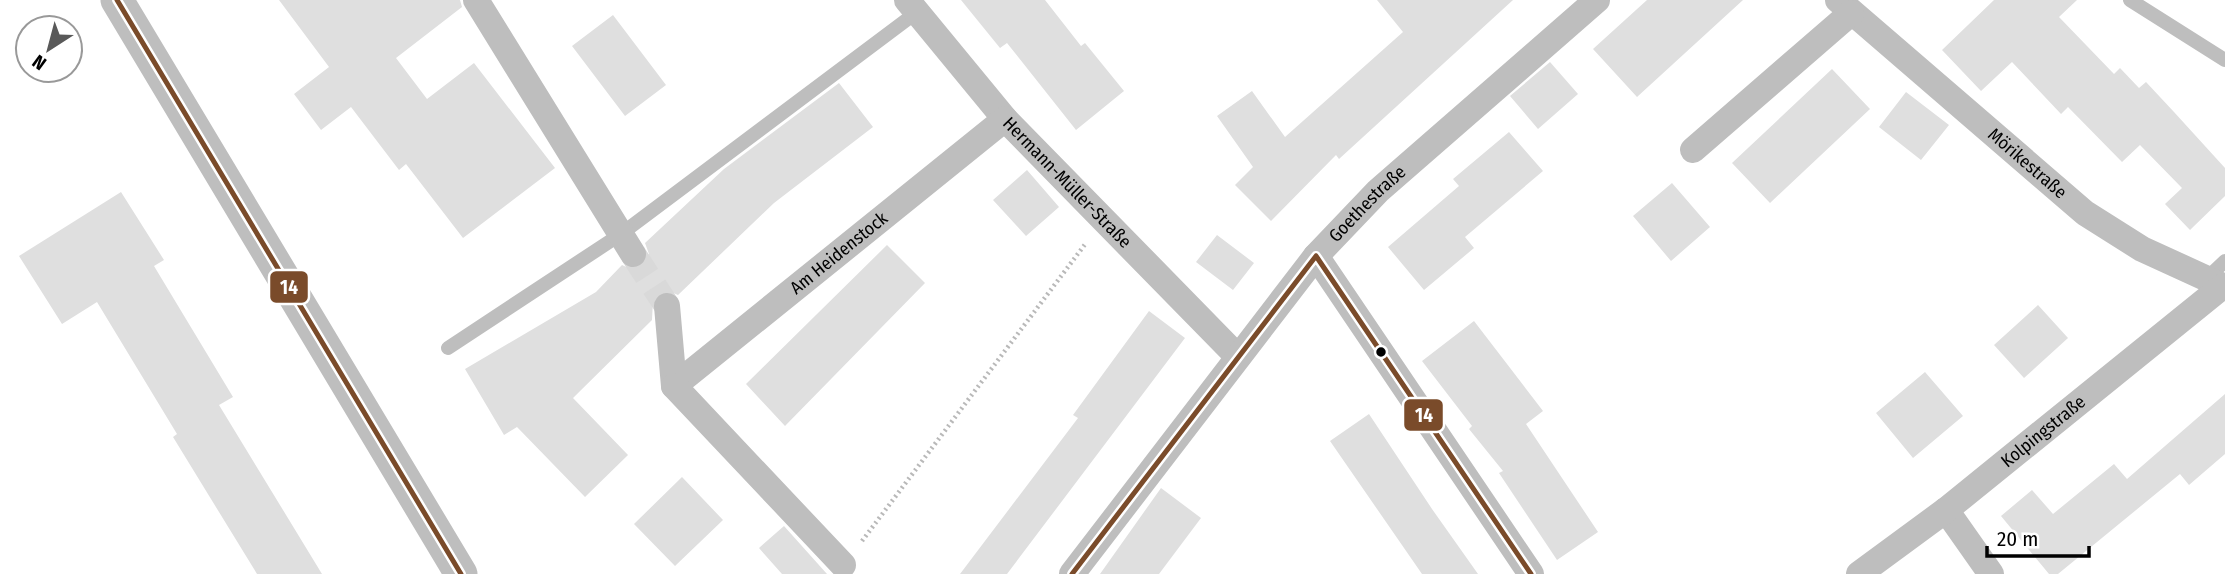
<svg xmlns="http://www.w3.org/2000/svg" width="2225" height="574" font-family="'Fira Sans Condensed',sans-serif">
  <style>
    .building { fill: #dfdfdf }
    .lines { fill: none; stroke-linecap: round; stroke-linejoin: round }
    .minor-tunnel { stroke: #d9d9d9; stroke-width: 26; stroke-dasharray: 26 13; stroke-linecap: butt }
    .path { stroke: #b9b9b9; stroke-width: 4.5; stroke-dasharray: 2 3.5; stroke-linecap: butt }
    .service { stroke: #bebebe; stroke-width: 14 }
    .minor { stroke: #bebebe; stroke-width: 26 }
    .tertiary { stroke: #bebebe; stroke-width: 33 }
    .bus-1-casing { stroke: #fff; stroke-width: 10 }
    .bus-1 { stroke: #7a4b2a; stroke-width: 5 }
    .bus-dot { fill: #000; stroke: #fff; stroke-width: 2.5 }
    .labels { text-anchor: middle; stroke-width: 7; stroke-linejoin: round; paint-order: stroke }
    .street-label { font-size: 18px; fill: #000; stroke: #fff }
    .line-badge { stroke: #fff; stroke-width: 2.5 }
    .badge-label { font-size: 19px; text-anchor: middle; font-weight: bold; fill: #fff }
  </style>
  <rect width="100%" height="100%" fill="#fff"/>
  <path class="building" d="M279 0H460L462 7 396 58 427 99 474 63 555 168 463 238 406 164 399 170 351 107 321 130 294 94 329 67Z
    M961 0H1045L1081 46 1085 43 1124 91 1076 130 1007 43 1000 48Z
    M1377 0H1513L1339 159 1336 155 1271 221 1235 185 1253 167 1217 116 1252 91 1285 137 1403 32Z
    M1647 0H1743L1637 97 1593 49Z
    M1994 0H2077L2059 17 2114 74 2120 68 2139 88 2146 82 2174 112 2225 168V196L2190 230 2165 204 2182 188 2140 145 2122 162 2068 107 2061 114 2012 62 1981 91 1942 50Z
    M613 15 666 85 625 116 572 46Z
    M1550 62 1578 94 1538 129 1510 96Z
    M1832 69 1870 109 1770 203 1732 163Z
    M839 83 873 127 774 203 678 295 666 290 657 294 653 300 652 320 573 398 628 455 585 497 517 427 504 435 465 369 596 292 622 265 633 270 642 267 649 254 645 243 724 169Z
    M1906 92 1949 125 1921 160 1879 127Z
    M1509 132 1543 171 1465 237 1474 248 1424 290 1388 247 1459 186 1453 179Z
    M1027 170 1059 207 1026 236 993 200Z
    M1672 183 1710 227 1671 261 1633 216Z
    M121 192 164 260 154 266 233 397 219 405 322 574H257L173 437 177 434 97 302 62 324 19 256Z
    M1217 235 1254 263 1233 290 1196 262Z
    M887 245 925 283 785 426 746 384Z
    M2038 305 2068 338 2024 378 1994 345Z
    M1149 311 1185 338 1007 574H960L1078 418 1073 415Z
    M1474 321 1543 411 1526 424 1598 532 1557 560 1499 473 1503 471 1469 429 1472 426 1422 361Z
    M1925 372 1963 416 1913 458 1876 413Z
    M2225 394V454L2189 485 2180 474 2058 574H2049L2001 516 2032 490 2053 514 2114 464 2127 479Z
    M1369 414 1432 509 1478 574H1422L1330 441Z
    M682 477 723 520 675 566 634 524Z
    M1161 488 1201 518 1159 574H1100Z
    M784 526 827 574H782L759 548Z"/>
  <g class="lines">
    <path class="minor-tunnel" d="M633 254 667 306"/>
    <path class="path" d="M862 541 1086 243"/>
    <path class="service" d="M2130 0 2225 60
      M2206 279 2225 261
      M448 348 621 234 917 12"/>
    <g class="minor">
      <path d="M476 0 633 254"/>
      <path id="s1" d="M907 0 1005 119 1238 357"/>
      <path id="s2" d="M1838 0 2085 213 2142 249 2225 287"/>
      <path d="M1693 150 1851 13"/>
      <path d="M1316 256 1531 574"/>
      <path id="s3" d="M667 306 674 386 1005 119"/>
      <path d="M674 386 843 565"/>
      <path d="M1946 510 1991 574"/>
      <path id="s4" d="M1072 574 1316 256 1378 191 1597 0"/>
      <path id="s5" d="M1859 574 1946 510 2223 286"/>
    </g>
    <path class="tertiary" d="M117 0 461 574"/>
    <defs>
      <path id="bus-1" d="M117 0 461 574
        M1316 256 1531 574
        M1072 574 1316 256"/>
    </defs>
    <use href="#bus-1" class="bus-1-casing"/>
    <use href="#bus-1" class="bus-1"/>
  </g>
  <circle class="bus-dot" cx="1381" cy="352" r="6"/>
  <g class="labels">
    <g class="street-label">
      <text dy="6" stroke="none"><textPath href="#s2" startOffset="250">Mörikestraße</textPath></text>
      <text dy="6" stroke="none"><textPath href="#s1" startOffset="243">Hermann-Müller-Straße</textPath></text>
      <text dy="6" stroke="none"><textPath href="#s4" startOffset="474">Goethestraße</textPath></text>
      <text dy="6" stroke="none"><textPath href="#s3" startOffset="292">Am Heidenstock</textPath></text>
      <text dy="6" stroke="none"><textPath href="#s5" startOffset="233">Kolpingstraße</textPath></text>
    </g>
  </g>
  <g class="line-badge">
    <rect x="269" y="270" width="40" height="34" rx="7" fill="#7a4b2a"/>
    <rect x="1403" y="398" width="41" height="34" rx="7" fill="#7a4b2a"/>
  </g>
  <g class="badge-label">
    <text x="289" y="294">14</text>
    <text x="1424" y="422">14</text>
  </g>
  <g transform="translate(49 49) rotate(216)"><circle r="33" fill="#ffffff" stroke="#999999" stroke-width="2"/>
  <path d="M0-5L12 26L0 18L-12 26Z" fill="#595959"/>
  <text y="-10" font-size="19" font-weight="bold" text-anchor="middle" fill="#000000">N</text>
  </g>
  <path d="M1987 546v10h102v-10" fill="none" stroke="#000000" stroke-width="3.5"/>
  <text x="1997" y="546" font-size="21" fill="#000000" stroke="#ffffff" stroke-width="5" paint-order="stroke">20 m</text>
</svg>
